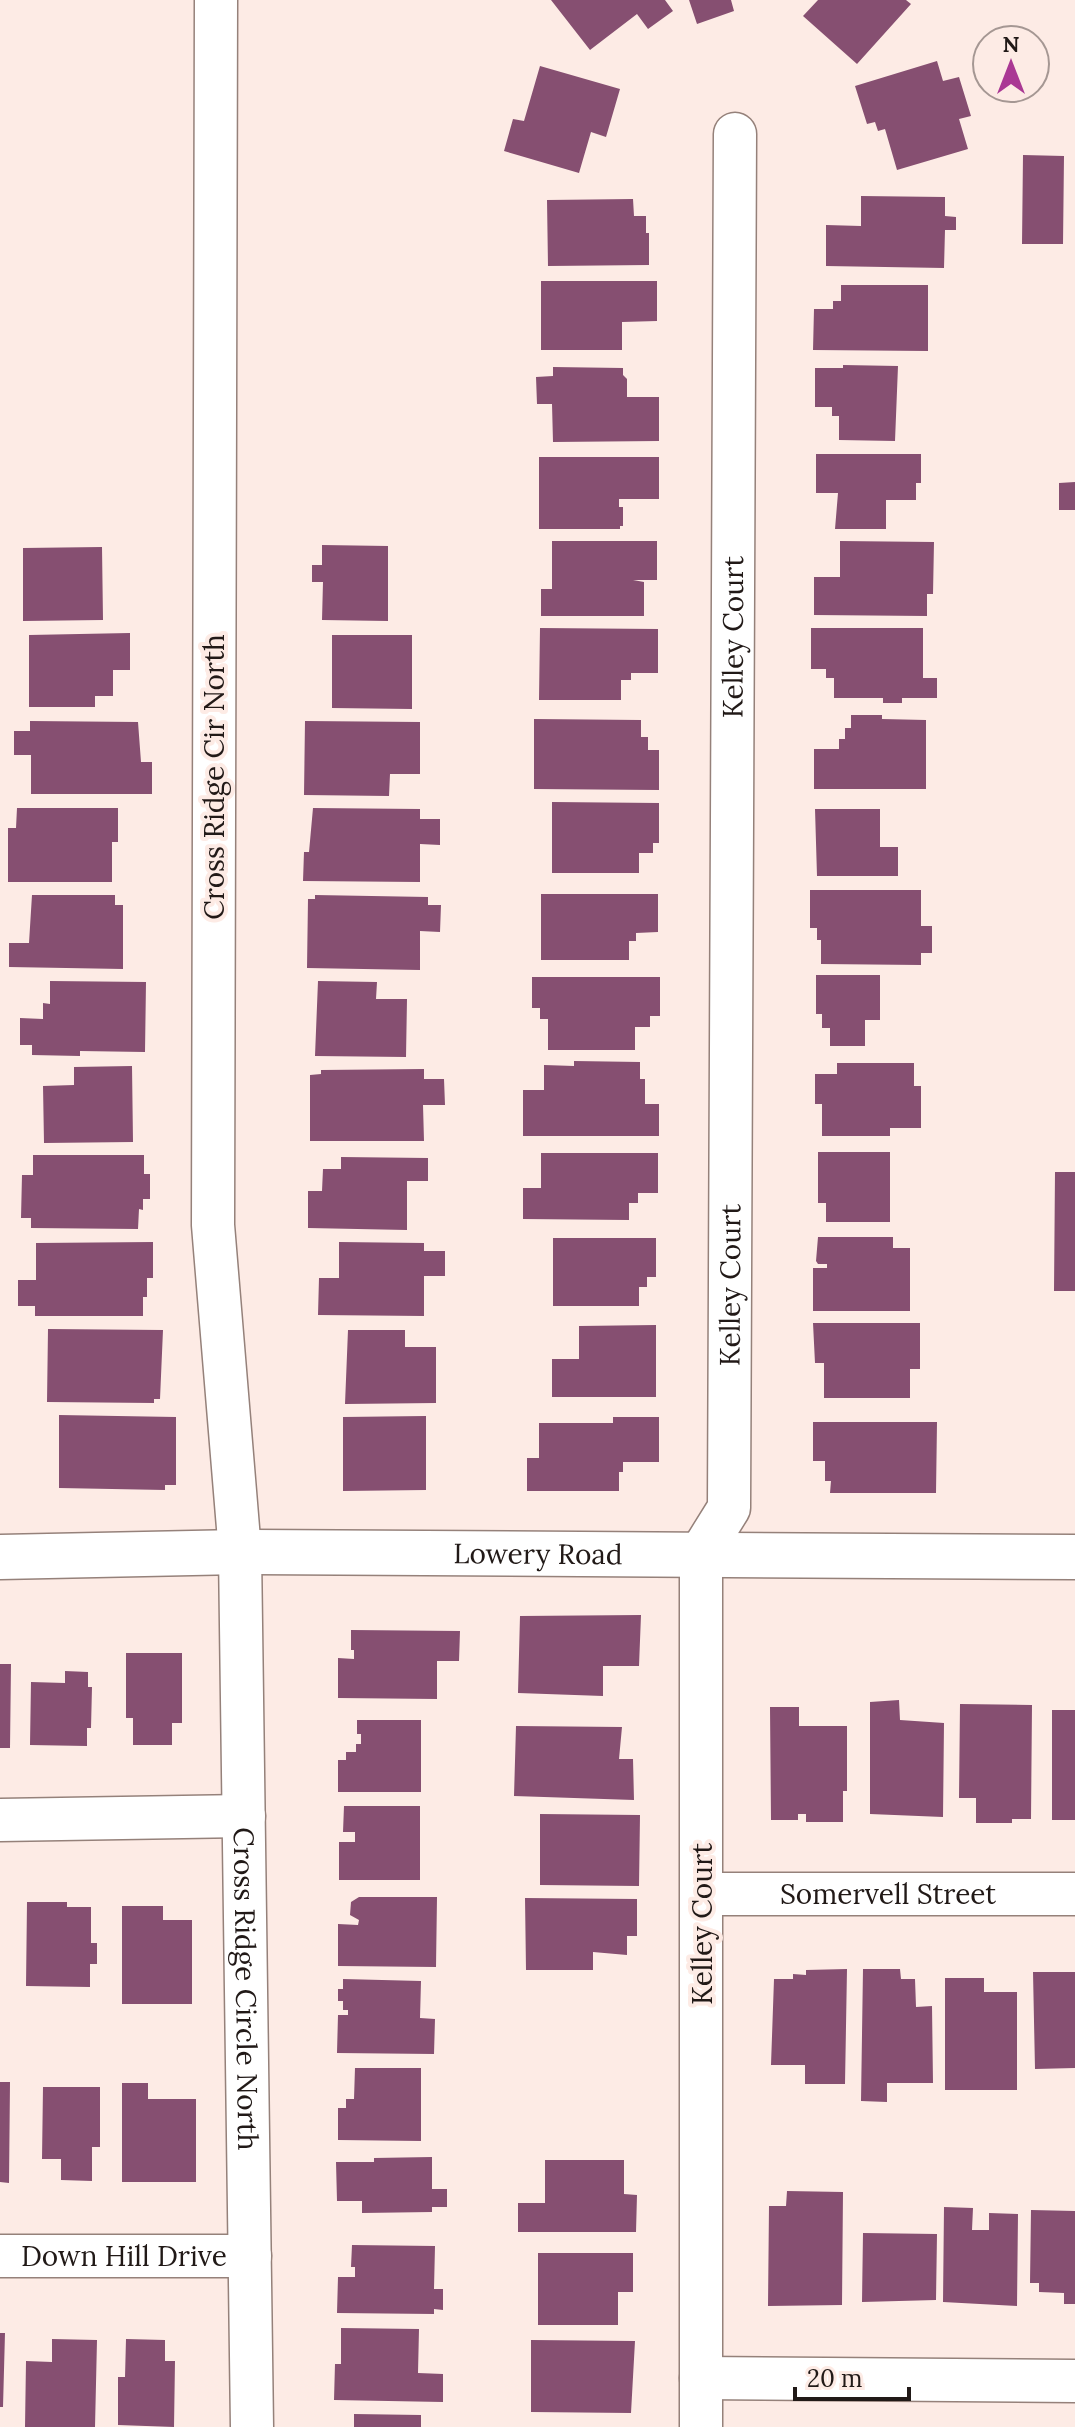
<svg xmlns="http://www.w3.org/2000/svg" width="1075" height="2427" font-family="Lora,serif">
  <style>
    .building { fill: #864f71 }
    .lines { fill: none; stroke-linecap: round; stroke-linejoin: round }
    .street-casing { stroke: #95817a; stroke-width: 45 }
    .secondary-casing { stroke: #95817a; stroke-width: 47 }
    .street { stroke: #fff; stroke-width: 42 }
    .secondary { stroke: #fff; stroke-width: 44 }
    .labels { text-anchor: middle; stroke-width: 8; stroke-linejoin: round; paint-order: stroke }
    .street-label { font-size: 28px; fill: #211917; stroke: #fdebe5 }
  </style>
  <rect width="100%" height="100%" fill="#fdebe5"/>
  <path class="building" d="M551 0H665L673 11 648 29 637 14 590 50Z
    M689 0H731L734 11 697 24Z
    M818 0H906L911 4 857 64 803 16Z
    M937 61 943 81 959 77 971 116 959 119 968 149 897 170 885 129 878 131 875 122 867 124 855 86Z
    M540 66 620 89 606 137 591 132 579 173 504 151 513 119 524 121Z
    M1023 155 1064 156 1063 244H1022Z
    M861 196 945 197V216L956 217V230H945L944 268 826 266V225L861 226Z
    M633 199 634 216H646V233H649V265L548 266 547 200Z
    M541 281H657V321L622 322V350H541Z
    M841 285H928V351L813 350 814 309H833V301H841Z
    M843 365 898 366 895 441 839 440V416H832V407H815V368H843Z
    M553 367 623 368V375L627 379V397H659V441L553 442 552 404H537L536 377 553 376Z
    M816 454H921V483H916V500H886V529H835L838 493H816Z
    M539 457H659V499H619V507H623V526H620V529H539Z
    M1075 482V510H1059V483Z
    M552 541H657V580H633L644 582V616H541V589H552Z
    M840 541 934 542 933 594H927V616L814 615V577H840Z
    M322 545 388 546V621L322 620 323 582H312V565H322Z
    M102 547 103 620 23 621V548Z
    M540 628 658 629V673H631V680H621V700H539Z
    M811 628H923V678H937V698H902V703H883V698H834V678H826V669H811Z
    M130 633V670H113V696H95V707H29V635Z
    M332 635H412V709L332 708Z
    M851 715H882V719L926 720V789H814V749H839V739H845V728H851Z
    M534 719 641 720V737H648V750H659V790L534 789Z
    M30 721 138 722 141 762H152V794H31V755H14V731H30Z
    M305 721 420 722V774H390L389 796 304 795Z
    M552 802 659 803V843H653V853H639V873H552Z
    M17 808H118V842H112V882H8V828H16Z
    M313 808 420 809V819H440V845L420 844V882L303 881 304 852H309Z
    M815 809H880V847H898V876H817Z
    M810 890H921V926H932V953H921V965L821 964V940H817V928H810Z
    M541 894H658V932L636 933V941H629V960H541Z
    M32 895H115V905H123V969L9 967V943H29Z
    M315 895 428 897V905H441L440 932 420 931V970L307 968 308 899H315Z
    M816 975H880V1020H865V1046H830V1028H822V1014H816Z
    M532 977H660V1016H650V1027H635V1050H548V1019H540V1008H532Z
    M50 981 146 982 145 1052 80 1051V1056L32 1055V1045H20V1018L43 1019V1003L50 1004Z
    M318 981 377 982 376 999H407L406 1057 315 1056Z
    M574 1061 640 1062V1079H645V1104H659V1136H523V1090H544V1065L574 1066Z
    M837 1063H914V1086H921V1128H890V1136H822V1104H815V1074H837Z
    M132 1066 133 1142 44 1143 43 1086 74 1085V1067Z
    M424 1069V1079H444L445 1105H423L424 1141H310V1075L321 1074V1070Z
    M818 1152H890V1222H826V1203H818Z
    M541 1153H658V1193H638V1203H629V1220L523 1219V1188H541Z
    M33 1155H144V1174H150V1199H143V1210L139 1209 138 1229 31 1228V1218H21L22 1175H33Z
    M341 1157 428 1158V1181H407V1230L308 1228V1191H322L323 1169H341Z
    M1055 1172H1075V1291H1054Z
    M818 1237H893V1248H910V1311H813V1268H827V1264H818L816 1261Z
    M553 1238H656V1277H647V1287H639V1306H553Z
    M153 1242V1278H147V1297H143V1316H35V1306H18V1280H36V1243Z
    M339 1242 424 1243V1251H445V1276H424V1316L318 1315 319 1278H339Z
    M813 1323H920V1369H910V1398H824V1363H815Z
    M656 1325V1397H552V1359H579V1326Z
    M48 1329 163 1330 160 1399H154V1403L47 1402Z
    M348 1330H405V1347H436V1403L345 1404Z
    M59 1415 176 1417V1485H165V1490L59 1488Z
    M426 1416V1490L343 1491V1417Z
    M613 1417H659V1462H623V1472H619V1491H527V1458H539V1423H613Z
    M813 1422H937L936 1493H830L831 1481H825V1461H813Z
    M641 1615 639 1666H603V1696L518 1693 520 1616Z
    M351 1630 460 1631 459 1661H437V1699L338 1698V1658L354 1659V1650H351Z
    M126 1653H182V1723H172V1745H133V1718H126Z
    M0 1664H11L10 1748H0Z
    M65 1671 88 1672V1687H92L91 1728H87V1746L30 1745 31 1682 65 1683Z
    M899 1700 900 1720 944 1723 943 1817 870 1814V1702Z
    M960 1704 1032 1705 1031 1819H1012V1823H976V1798H959Z
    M770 1707H799V1726H847V1791H843V1822H806V1814H798V1820H771Z
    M1052 1710H1075V1820H1052Z
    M357 1720H421V1792H338V1760H346V1752H356V1744H361V1734H357Z
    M516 1726 622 1727 619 1759H633L634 1800 514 1796Z
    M344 1806H420V1880H339V1842H355V1832H343Z
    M540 1814 640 1815 639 1886 540 1885Z
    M359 1897H437L436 1967 338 1966V1924L358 1925 359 1920 350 1915 351 1902Z
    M525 1898 637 1899V1936H627V1955L593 1952V1970H526Z
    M27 1902H67V1907H91V1943H97V1964H90V1987L26 1986Z
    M122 1906H163V1920H192V2004H122Z
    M847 1969 845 2084H805V2065H771L774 1979H793V1974L806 1975V1970Z
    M863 1969H900L901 1979H915L916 2007 932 2006 933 2083H887V2102L861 2101Z
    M1033 1972H1075V2068L1035 2069Z
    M945 1978H984V1992H1017V2090H945Z
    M343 1979 421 1981 420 2018 435 2019 434 2054 337 2053 338 2015H348V2010H343V2001H338V1989H343Z
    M355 2068H421V2141L338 2140V2108H346V2099H354Z
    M0 2082H10L9 2183 0 2182Z
    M122 2083H148V2099H196V2182H122Z
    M43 2087H100V2147H92V2181L61 2180V2159H42Z
    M432 2157V2189H447V2207H432V2212L362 2213V2201H337L336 2162H374V2158Z
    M545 2160H624V2194L637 2195 636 2232H518V2203H545Z
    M787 2191 843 2192 842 2305 768 2306 769 2206H786Z
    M944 2207 973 2208 972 2230H989V2213L1018 2214 1017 2306 943 2302Z
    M1031 2210 1075 2211V2304H1064V2293L1039 2292V2283H1030Z
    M863 2233 937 2234 936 2300 862 2302Z
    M352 2245 435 2246 434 2289H443V2310L434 2309V2314L337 2313 338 2277H355V2267H351Z
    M538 2253H633V2292H618V2325H538Z
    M341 2328 419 2329 418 2373 443 2374V2402L334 2400 335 2364H341Z
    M0 2333H5L3 2407H0Z
    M52 2339 97 2340 95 2427H25L26 2361 52 2362Z
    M126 2339 165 2340V2361H175L174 2427 118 2425V2377H125Z
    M531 2340 635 2341 631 2413 531 2412Z
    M354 2414 421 2415V2427H354Z"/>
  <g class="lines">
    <defs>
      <g id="street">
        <path id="s1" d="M216 0 213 1225 240 1552 252 2427"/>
        <path d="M0 1820 244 1816"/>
        <path id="s2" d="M702 1894H1075"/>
        <path id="s3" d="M0 2256H250"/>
        <path d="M701 2378 1075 2381"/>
        <path id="s4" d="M701 2427V1553L729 1508 735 134"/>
      </g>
      <g id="secondary">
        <path id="s5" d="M0 1557 240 1552 1075 1557"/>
      </g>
    </defs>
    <use href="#street" class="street-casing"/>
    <use href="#secondary" class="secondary-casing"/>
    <use href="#street" class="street"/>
    <use href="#secondary" class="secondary"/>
  </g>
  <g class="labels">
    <g class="street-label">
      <text dy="10" stroke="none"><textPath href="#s4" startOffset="1798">Kelley Court</textPath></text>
      <text transform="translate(214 777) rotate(-90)" y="10">Cross Ridge Cir North</text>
      <text dy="10" stroke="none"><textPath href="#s4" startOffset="1150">Kelley Court</textPath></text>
      <text dy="10" stroke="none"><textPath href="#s5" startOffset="538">Lowery Road</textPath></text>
      <text dy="10" stroke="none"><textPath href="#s2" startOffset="186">Somervell Street</textPath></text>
      <text transform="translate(702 1924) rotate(-90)" y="10">Kelley Court</text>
      <text dy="10" stroke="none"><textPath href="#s1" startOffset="1990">Cross Ridge Circle North</textPath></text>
      <text dy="10" stroke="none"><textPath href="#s3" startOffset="124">Down Hill Drive</textPath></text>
    </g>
  </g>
  <g transform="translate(1011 64)"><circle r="38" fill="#fdebe5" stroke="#a59793" stroke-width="2"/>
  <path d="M0-6L14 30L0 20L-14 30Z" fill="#aa3894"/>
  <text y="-12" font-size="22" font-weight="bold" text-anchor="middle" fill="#211917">N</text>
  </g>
  <path d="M795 2387v12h114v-12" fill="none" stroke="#211917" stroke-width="4"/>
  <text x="807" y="2387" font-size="24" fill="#211917" stroke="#fdebe5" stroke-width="6" paint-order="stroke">20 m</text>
</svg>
